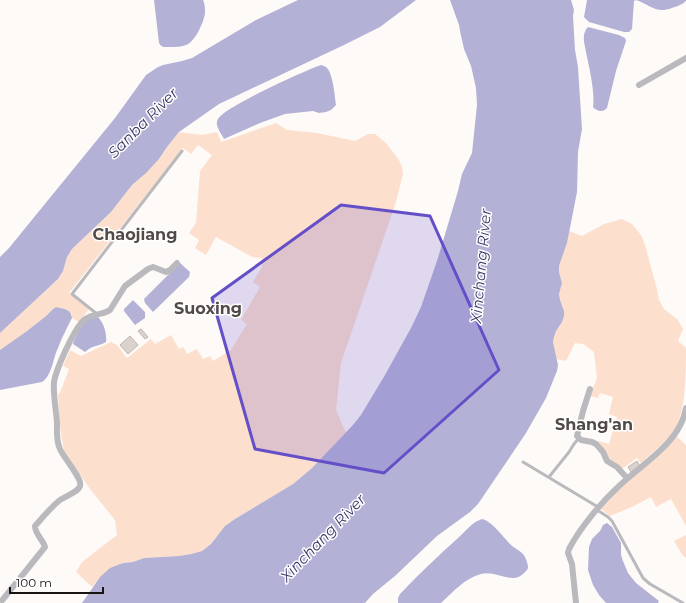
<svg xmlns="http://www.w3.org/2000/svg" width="686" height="603" font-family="Montserrat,sans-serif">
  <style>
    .green { fill: #fddfce }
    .water { fill: #b3b2d6 }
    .building { fill: #dbd2cd; stroke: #beb5b0 }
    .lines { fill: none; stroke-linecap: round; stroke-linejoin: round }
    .service { stroke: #bababe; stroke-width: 3 }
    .minor { stroke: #bababe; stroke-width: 6 }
    .marked { fill: #644fc8; fill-opacity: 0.2; stroke: #644fc8; stroke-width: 3; stroke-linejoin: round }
    .labels { text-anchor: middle; stroke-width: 3; stroke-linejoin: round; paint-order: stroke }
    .water-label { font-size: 15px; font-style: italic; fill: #3b3667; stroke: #fff }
    .quarter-label { font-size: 16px; font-weight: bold; fill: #524a46; stroke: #fff }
  </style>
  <rect width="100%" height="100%" fill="#fefaf8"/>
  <path class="green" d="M276 123 287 130 317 133 355 141 368 134H375L386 143 399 160 402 167 403 174 396 202 341 363 336 410 346 433 312 468 293 484 235 519 218 535 211 544 202 551 191 554 179 556 144 558 133 562 123 563 100 577 93 586H91L76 572 82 562 117 535 115 520 90 489 64 451 60 427 58 394 60 393 69 369 63 366 70 350 81 356 111 342 117 345 127 358 151 339 155 344 171 335 179 349 183 347 187 354 197 349 203 359 210 356 213 361 231 350 247 324 241 320 260 287 253 282 262 267V258L252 257 216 237 206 255 195 248 199 240 189 233 196 223 200 171 212 155 198 145 191 154 183 148 69 293 89 309 79 322 72 318V314L56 307 53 309 46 316 27 331 0 350V333L58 279 63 271 67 257 72 249 111 212 132 185 159 159 167 147 179 132 202 135 217 132 221 142Z
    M622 219 632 224 641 235 645 245 657 289 659 300 664 309 678 320 683 329 678 341 686 348C686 371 686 407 676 428 667 441 653 452 641 463L637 458 622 469 609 460 598 441 609 444 617 417 609 414 613 397 600 393 598 398 590 396 597 378 594 352 583 344 575 343 566 361 556 359 553 342 554 337 556 331 562 322 564 311 560 300 559 294 562 283 559 272V266L567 243 569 231 582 236 604 224Z
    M676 436 686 445V526L671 499 656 507 651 497 632 507 610 516 601 509 623 486Z
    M686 535V558L683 556 674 541Z"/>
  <path class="water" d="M154 0H203C205 4 205 8 205 13 204 22 195 42 186 45 181 47 175 47 170 47 165 47 162 48 159 43Z
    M298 0H416L380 27 344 45 219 104 179 132 167 147 159 159 146 173 132 185 111 212 72 249 67 257 63 271 58 279 0 333V257L9 248 115 118 146 75 158 67 163 65 182 61 192 58 256 20Z
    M450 0H571L574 10 573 16 575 50 578 67 582 129 578 152 577 192 567 243 559 266V272L562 283 559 294 560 300 564 311V316L562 322 556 331 554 337 553 342 558 365 557 371 546 398 526 433 478 504 470 512 437 536 395 576 373 594 365 603H82L100 577 110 568 123 563 133 562 144 558 179 556 191 554 202 551 211 544 225 526 235 519 293 484 312 468 353 425 361 415 385 375 411 328 421 307 437 261 458 191 462 174 472 153 477 105 476 88 471 66 464 49 460 31 459 25Z
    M587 0H636L634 1 632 29 629 32H624L589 22 584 17Z
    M636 0H686V1C682 5 677 6 672 8 655 14 651 5 636 0Z
    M588 27 619 35 625 38 626 41 616 71 607 108C603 113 596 111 593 107 595 93 590 71 587 57 586 50 583 42 584 35 585 31 586 29 588 27Z
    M321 65C324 66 325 66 327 68 333 74 335 97 336 105L331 110 326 112 319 113 313 111 285 114 260 123 224 139C221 133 214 125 218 119 224 107 306 70 321 65Z
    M180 263 190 272 189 277 153 312 145 303 144 299Z
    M133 300 145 312V318L135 325 124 311V309Z
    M56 307C64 309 71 309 72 318 67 328 62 337 58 348 53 358 52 376 42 382L0 390V350L27 331 46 316 53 309Z
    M98 317C104 323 107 334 106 342 98 347 94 344 85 352L73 344C74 339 83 322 88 320 91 318 95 318 98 317Z
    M482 519C492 521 504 538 511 545 519 552 524 551 527 562 528 566 529 568 526 571 513 587 498 570 481 574 465 578 453 592 441 603H398V598L400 594C419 574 438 556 458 538 466 531 472 522 482 519Z
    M607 523 612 527 621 543V555L623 561 628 573 636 583 659 601 658 603H606L599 595 593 585 588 570 589 547 592 539 600 531 603 525Z"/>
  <path class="building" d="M141 329 148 337 145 339 138 331Z
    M130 336 138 345 128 354 120 345Z
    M637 461 640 466 631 472 628 467Z"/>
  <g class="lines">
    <path class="service" d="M97 314 72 294 182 151
      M523 462 598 507
      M549 477 569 452 574 444 579 438
      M597 510 608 517 612 521 643 578 650 584 683 603"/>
    <path class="minor" d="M639 85 686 58
      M590 389 583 411 577 436 581 440 592 442 596 444 603 452 607 461 617 467 627 478
      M0 603 45 547C43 540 35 534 35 526 43 517 51 507 60 500 66 496 78 492 80 486 83 479 63 457 60 449 56 441 57 430 57 422 56 409 53 395 54 382 56 369 73 332 82 322 90 313 101 316 110 310L125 286 148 269 153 267 166 272 170 270 177 263
      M576 603 572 564 568 553 569 549C580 528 600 504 617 488 641 464 680 444 686 408"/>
  </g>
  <path class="marked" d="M341 205 430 216 499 370 384 473 255 449 212 298Z"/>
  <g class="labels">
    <g class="water-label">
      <text transform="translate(143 123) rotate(-45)" y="5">Sanba River</text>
      <text transform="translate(481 266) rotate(-85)" y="5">Xinchang River</text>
      <text transform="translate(323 538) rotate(-46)" y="5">Xinchang River</text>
    </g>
    <g class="quarter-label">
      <text x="135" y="240">Chaojiang</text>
      <text x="208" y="314">Suoxing</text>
      <text x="594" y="430">Shang'an</text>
    </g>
  </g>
  <path d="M10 587v6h93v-6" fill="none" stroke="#171412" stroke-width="2"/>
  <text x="16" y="587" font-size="12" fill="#171412" stroke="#ffffff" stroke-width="3" paint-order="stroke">100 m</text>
</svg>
